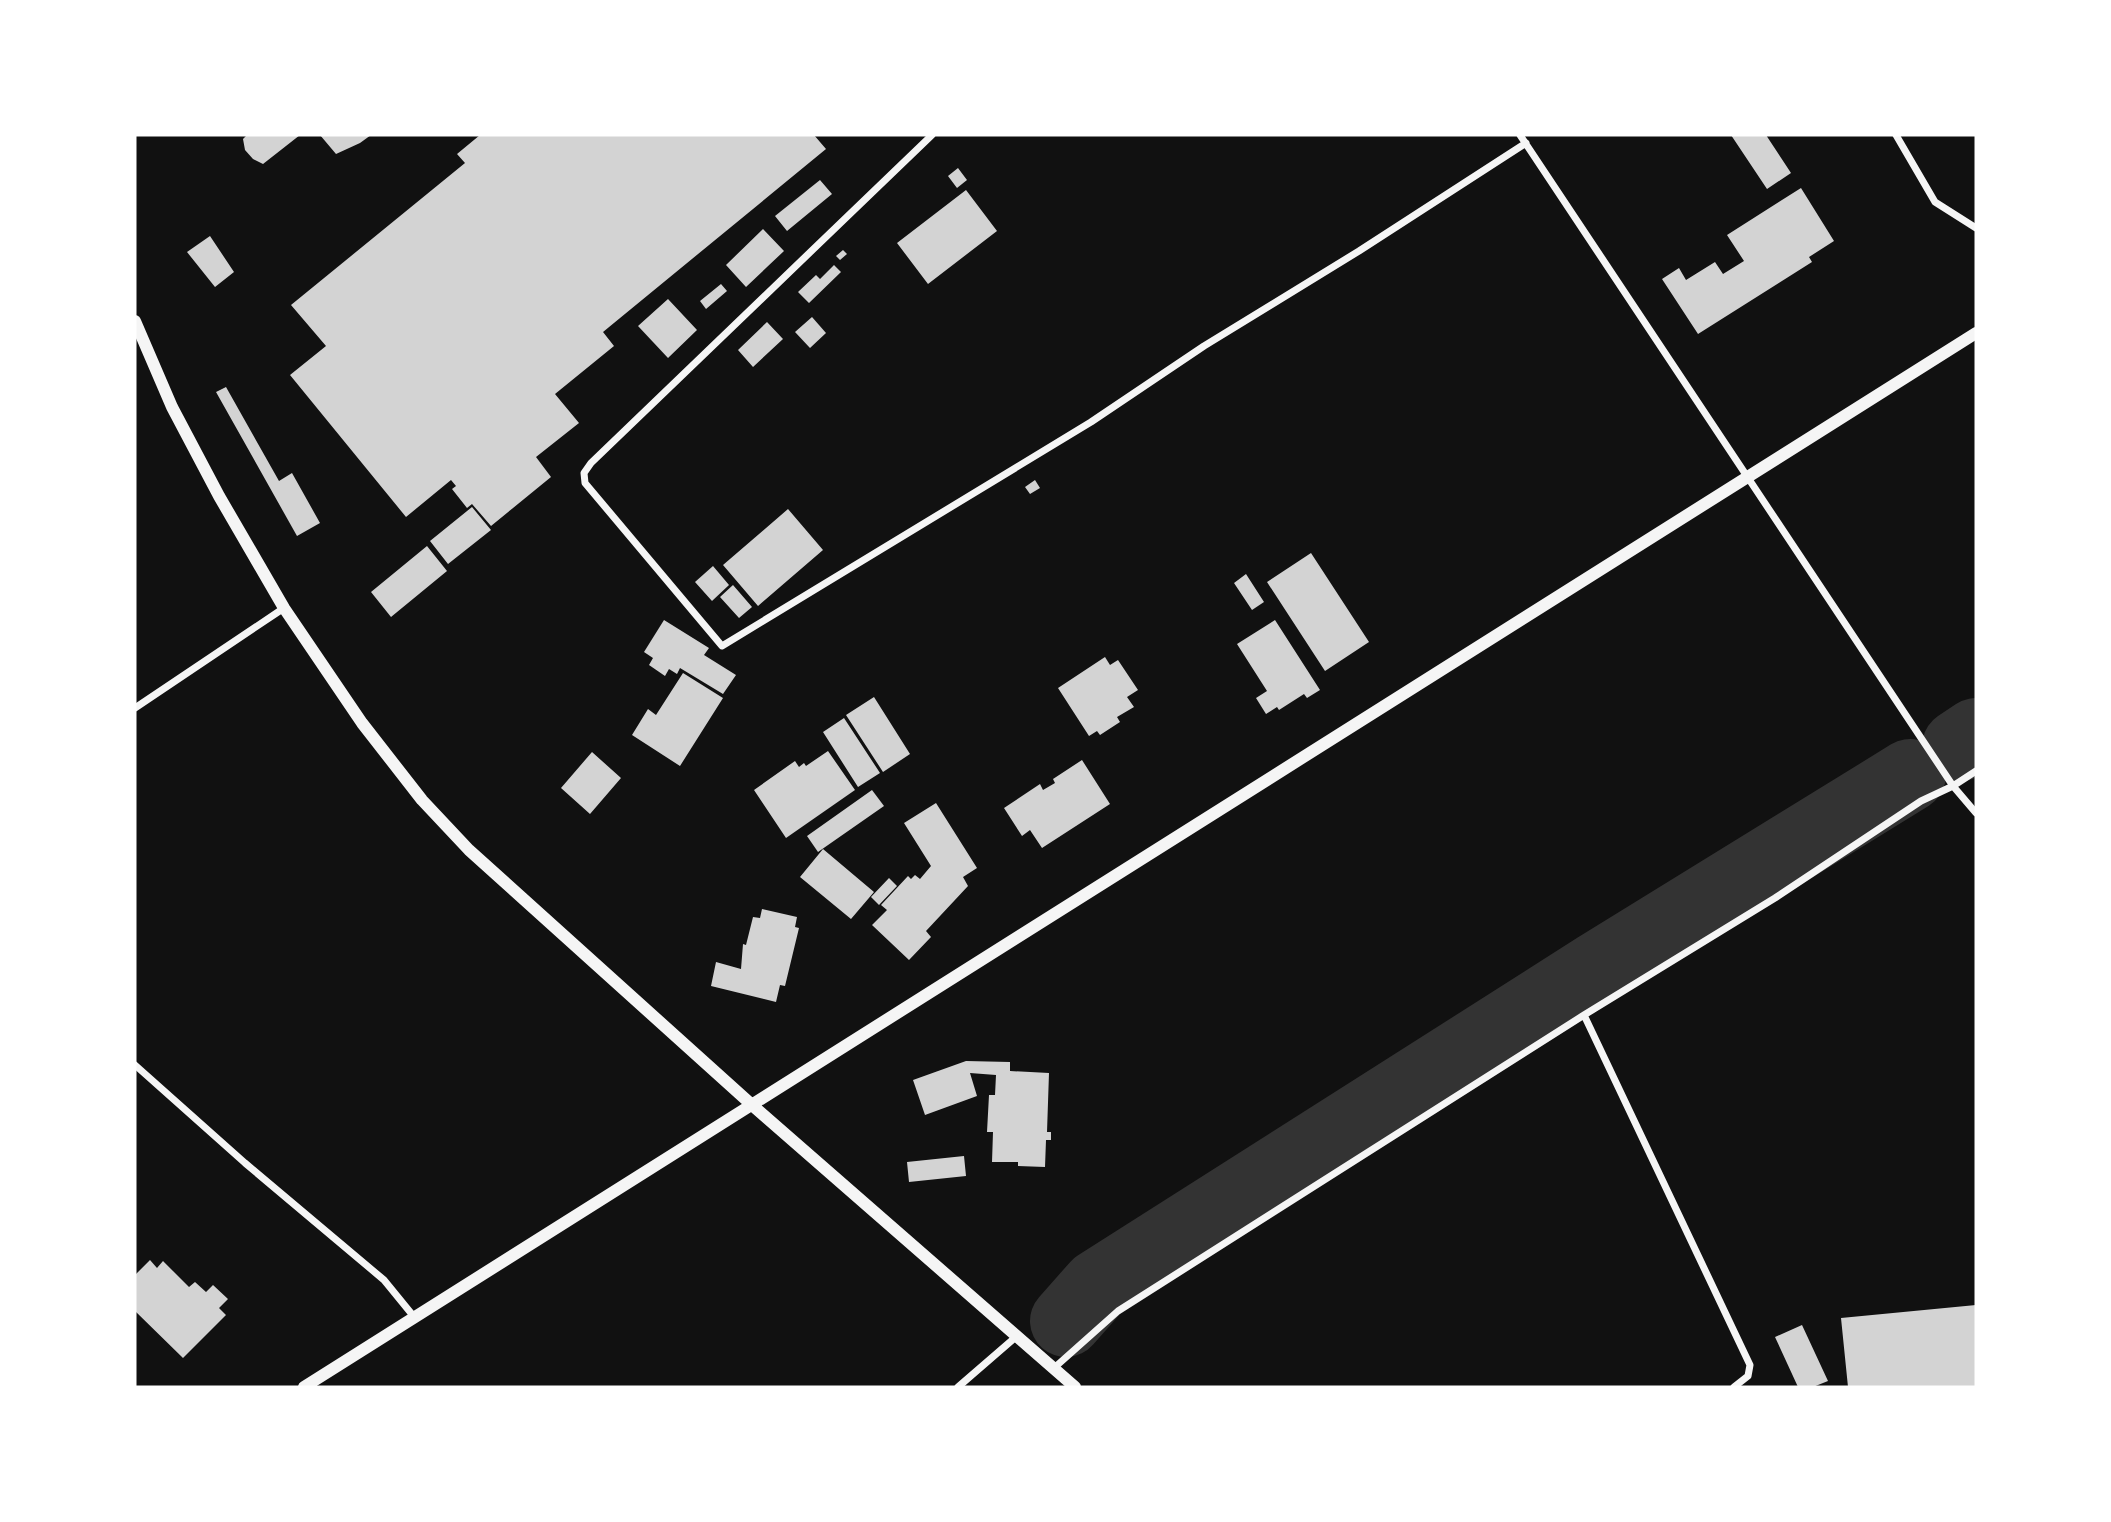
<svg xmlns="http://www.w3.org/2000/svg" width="2111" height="1522" font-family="'Exo 2',sans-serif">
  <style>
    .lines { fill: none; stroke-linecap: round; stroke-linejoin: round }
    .river { stroke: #333; stroke-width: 72 }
    .building { fill: #d3d3d3 }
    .minor { stroke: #f5f5f5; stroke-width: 7 }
    .tertiary { stroke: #f5f5f5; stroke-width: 12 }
  </style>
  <rect width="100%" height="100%" fill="#111"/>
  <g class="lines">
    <path class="river" d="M1958 746 1976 734
      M1066 1321 1097 1286 1597 968 1910 775"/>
  </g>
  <path class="building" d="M247 135H300L263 164 253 159 245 150 243 139Z
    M320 135H371L360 143 336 154Z
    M480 135H814L826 149 603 332 614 346 555 394 579 423 536 457 551 477 491 526 472 504 467 508 452 489 456 486 451 480 406 517 290 375 326 346 291 305 465 163 457 154Z
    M1731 135H1766L1791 173 1767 189Z
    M958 168 967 180 957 188 948 176Z
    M820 180 832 194 787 231 775 216Z
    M1801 188 1834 241 1809 257 1812 262 1698 334 1662 279 1679 268 1686 280 1715 262 1723 274 1744 261 1727 235Z
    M966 190 997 231 928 284 897 243Z
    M763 229 784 251 746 287 726 265Z
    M210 236 234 272 215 287 187 252Z
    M843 250 847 254 840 260 836 256Z
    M834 265 841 272 809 303 798 292 816 275 820 279Z
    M721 284 727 291 706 309 700 301Z
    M668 299 697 330 668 358 638 326Z
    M812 317 826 333 810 348 795 332Z
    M767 322 783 339 753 367 738 350Z
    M226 387 279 481 292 473 320 523 297 536 216 392Z
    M1035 480 1040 488 1030 494 1025 487Z
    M472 507 491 530 448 564 430 541Z
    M788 509 823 550 758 606 723 565Z
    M427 546 447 571 391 617 371 592Z
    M1311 553 1369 642 1325 671 1267 582Z
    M713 566 729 585 712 601 695 582Z
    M1246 574 1264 602 1252 610 1234 583Z
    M733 585 752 607 739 618 720 597Z
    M664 620 709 648 704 655 736 675 723 694 680 668 677 674 669 669 665 676 649 665 653 658 644 652Z
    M1275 620 1320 690 1307 698 1304 694 1279 710 1277 707 1266 714 1256 698 1267 691 1237 644Z
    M1105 657 1110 665 1118 660 1138 690 1127 697 1134 707 1117 717 1120 722 1100 735 1097 731 1089 736 1058 688Z
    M683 673 723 698 680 766 632 735 648 709 656 715Z
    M874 697 910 754 883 772 846 715Z
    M844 718 880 773 858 787 823 732Z
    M828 751 855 790 786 838 754 790 795 761 799 767 804 763 806 766Z
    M592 752 621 778 590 814 561 788Z
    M1082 760 1110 804 1042 848 1030 830 1022 836 1004 808 1040 784 1043 790 1055 783 1053 779Z
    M872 790 884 806 818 852 807 836Z
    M936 803 977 868 963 877 968 886 926 931 931 937 909 960 872 925 887 910 881 905 908 876 911 879 915 875 920 879 931 866 904 823Z
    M823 849 874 892 851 919 800 877Z
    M889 878 897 886 879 905 871 897Z
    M762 909 797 917 795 927 799 928 785 986 780 985 776 1002 711 986 716 962 741 969 743 944 746 945 753 917 760 918Z
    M966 1061 1010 1062V1071L1049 1073 1047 1132H1051V1140H1046L1045 1167 1018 1166V1162H992L993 1132H987L989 1095H995L996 1075 970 1073 977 1096 925 1115 913 1080Z
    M964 1156 966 1176 909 1182 907 1162Z
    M150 1260 157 1268 163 1261 189 1287 195 1282 206 1292 213 1285 228 1299 219 1308 226 1315 183 1358 135 1311V1275Z
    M1976 1305V1387H1848L1841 1318Z
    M1802 1325 1828 1381 1813 1387H1798L1775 1337Z"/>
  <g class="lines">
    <path class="minor" d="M932 135 591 463 584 473 585 483 722 646 1091 422 1204 346 1359 251 1526 143
      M1520 135 1953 786 1976 813
      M1896 135 1935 202 1976 228
      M135 708 284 608
      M1584 1015 1750 1365 1748 1376 1734 1387
      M135 1065 245 1163 384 1280 415 1318
      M1054 1368 1118 1311 1584 1015 1775 898 1921 801 1953 786 1976 771
      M958 1387 1017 1336"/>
    <path class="tertiary" d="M135 321 172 407 219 496 284 608 362 723 422 800 469 850 752 1105 1075 1387
      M304 1387 1976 333"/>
  </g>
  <rect width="2111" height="1522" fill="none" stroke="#ffffff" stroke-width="273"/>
</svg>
